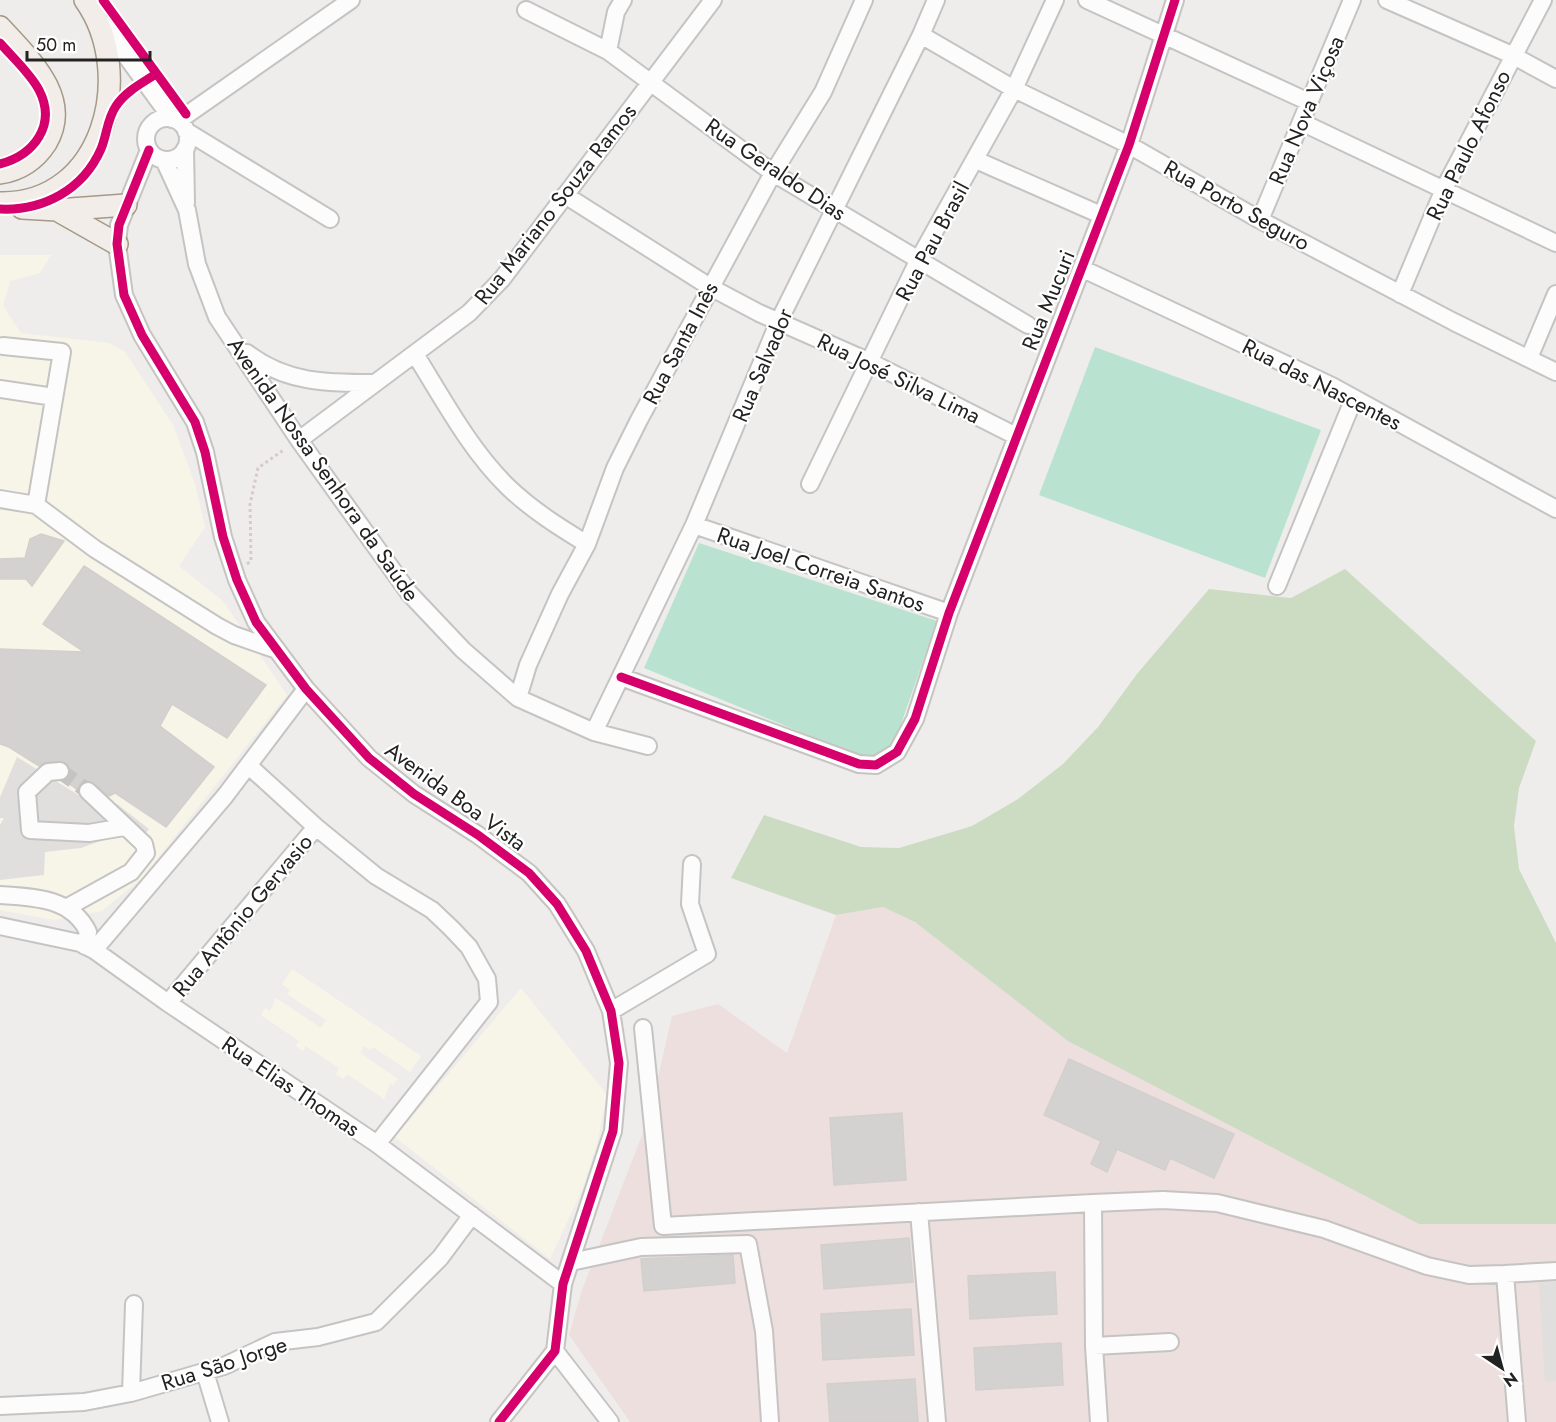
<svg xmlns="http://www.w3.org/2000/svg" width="1556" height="1422" font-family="Jost,sans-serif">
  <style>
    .commercial { fill: #ecdfde }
    .education { fill: #f7f5e8 }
    .forest { fill: #ccdcc2 }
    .pitch { fill: #b9e3d0 }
    .parking { fill: #e0dfde }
    .building { fill: #d4d2d0; stroke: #d2cfcc; stroke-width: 1.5 }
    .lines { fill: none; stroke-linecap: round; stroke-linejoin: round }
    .minor-tunnel { stroke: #c6c4c3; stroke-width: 16; stroke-dasharray: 16 8; stroke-linecap: butt }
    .minor-casing { stroke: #c5c4c3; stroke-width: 20 }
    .major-casing { stroke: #a59a88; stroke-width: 24 }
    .path { stroke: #d7caca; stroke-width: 3; stroke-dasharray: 3 3; stroke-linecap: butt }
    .minor { stroke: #fdfcfc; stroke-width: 16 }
    .major { stroke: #f2ede8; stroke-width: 21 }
    .cycleway-casing { stroke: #fff; stroke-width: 13 }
    .cycleway { stroke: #d6006c; stroke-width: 9 }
    .labels { text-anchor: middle; stroke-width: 4.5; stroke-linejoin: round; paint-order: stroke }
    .street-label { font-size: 22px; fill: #222; stroke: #fff }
  </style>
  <rect width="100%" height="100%" fill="#efedeb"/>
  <path class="commercial" d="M883 907 915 922 1419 1224H1556V1422H630L569 1335 582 1290 649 1117 672 1016 718 1004 787 1053 836 915Z"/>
  <path class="education" d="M0 255H51L40 273 10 281 3 306 21 333 109 343 125 352 173 425 195 484 205 527 179 566 223 601 287 695 142 878 102 911 54 920 0 910Z
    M292 969 421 1056 410 1072 373 1047 370 1050 364 1046 360 1053 398 1079 393 1085 390 1084 384 1099 347 1074 343 1079 336 1074 339 1068 306 1046 303 1051 296 1046 299 1041 261 1015 265 1008 270 1011 276 998 321 1028 326 1020 287 994 290 990 282 984Z
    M521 988 607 1095 597 1144 582 1190 550 1259 395 1137Z"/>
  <path class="forest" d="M1345 569 1536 741 1519 788 1514 826 1519 869 1556 943V1224H1419L1068 1041 915 922 883 907 836 915 731 878 764 815 861 847 899 848 972 826 1018 799 1063 764 1098 727 1137 674 1209 589 1291 598Z"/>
  <path class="pitch" d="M1095 347 1321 430 1265 578 1039 495Z
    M699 543 937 621 886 767 644 668Z"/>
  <path class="parking" d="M17 757 106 812 117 804 149 829 138 843 120 834 81 848 45 852 44 875 0 880V825L4 818H0V797Z
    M1556 1282V1381L1545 1382 1539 1283Z"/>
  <path class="building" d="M41 534 64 541 32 586 26 579H0V559L25 558 30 539Z
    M84 566 266 685 227 738 172 704 160 726 214 767 166 827 115 793 109 796 91 781 81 783 78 790 64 780 70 771 65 762H47L39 766 9 747 0 744V649L84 652 43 624Z
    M1069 1059 1234 1134 1214 1178 1170 1158 1165 1170 1117 1149 1107 1172 1091 1164 1101 1141 1044 1115Z
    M902 1113 906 1180 834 1185 830 1118Z
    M909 1238 913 1282 824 1289 821 1245Z
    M733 1255 735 1283 644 1291 641 1259Z
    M1055 1272 1057 1314 970 1319 968 1276Z
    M911 1309 914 1355 823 1360 821 1314Z
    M1061 1343 1063 1385 976 1390 974 1348Z
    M915 1379 918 1422H830L827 1384Z"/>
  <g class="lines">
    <path class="minor-tunnel" d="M60 771 88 791"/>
    <defs>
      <path id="minor" d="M1087 0 1309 102
        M1387 0 1512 55 1556 79
        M526 10 608 51 773 173 1028 325
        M102 23 172 119
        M921 35 1014 89 1129 145 1260 220 1454 322 1556 372
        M608 51 616 12 623 0
        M146 139a21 21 0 1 1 42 0a21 21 0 1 1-42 0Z
        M178 121 351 0
        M1301 122 1556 243
        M186 131 330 219
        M185 149 186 203
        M149 150 119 225 117 244 124 295 142 335 195 422 205 452 223 537 237 580 256 622 306 689 369 758 414 794 478 835 529 873 557 904 586 951 611 1011 619 1063 613 1131 563 1284 555 1351 499 1422
        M164 160 187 210 197 264 217 317 299 440 409 593 463 650 518 698 594 732 648 746
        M976 160 1101 215
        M565 195 710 287 759 313 870 362 1016 436
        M1260 220 1352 0
        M1083 269 1332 386 1556 509
        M1400 294 1444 189 1543 0
        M3 346 62 352 36 505
        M247 353C286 383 326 383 374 383
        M415 354C443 399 470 450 508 487 532 510 559 527 587 544
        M1529 358 1556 294
        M0 389 54 397
        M299 440 469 313 502 279 713 0
        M810 484 919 259 1014 89 1055 0
        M0 499 36 505 95 549 217 626 234 635 277 650
        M694 525 949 613
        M1277 586 1354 398
        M621 677 859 764 876 765 897 752 915 719 949 613 1129 145 1175 0
        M518 698 528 665 560 594 587 544 615 468 639 420 773 173 823 92 864 0
        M594 732 694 525 779 321 921 35 936 0
        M249 766 316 827 376 876 432 910 451 928 469 947 487 979 489 1002 377 1144
        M60 771 48 772 27 792 30 830 89 833 124 827
        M0 895C34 897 72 898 88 932L85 946
        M66 908 131 872 146 853 144 844 88 791
        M0 926 80 943 94 950 168 1003 377 1144 563 1284
        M94 950 225 796 306 689
        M168 1003 316 827
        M611 1011 707 954 690 904 692 864
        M643 1028 663 1226 1093 1203
        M919 1212 937 1422
        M571 1262 641 1247 748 1244 764 1331 770 1422
        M1505 1274 1556 1271
        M1094 1346 1170 1342
        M555 1351 610 1422
        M205 1372 220 1422
        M131 1393 134 1304
        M0 1406 84 1402 131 1393 224 1366 275 1342 318 1337 376 1322 440 1258 472 1215
        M1099 1422 1094 1346 1093 1203 1163 1200 1217 1203 1324 1229 1427 1266 1469 1275 1505 1274 1517 1422"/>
      <path id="major" d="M0 27C28 58 73 98 46 143 35 160 19 170 0 173
        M0 203C104 205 137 73 85 0
        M22 208 57 210 126 205
        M57 210 117 244"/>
    </defs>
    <use href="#minor" class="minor-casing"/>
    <use href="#major" class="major-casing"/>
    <path class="path" d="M247 564 251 561 250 504 258 468 285 449"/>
    <use href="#minor" class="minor"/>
    <use href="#major" class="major"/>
    <defs>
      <path id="cycleway" d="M103 0 186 114
        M0 43C13 58 30 73 39 90 57 125 34 155 0 164
        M149 150 119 225 117 244 124 295 142 335 195 422 205 452 223 537 237 580 256 622 306 689 369 758 414 794 478 835 529 873 557 904 586 951 611 1011 619 1063 613 1131 563 1284 555 1351 499 1422
        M0 209C43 211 83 190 101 149 107 135 107 119 116 106 125 92 142 83 156 74
        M621 677 859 764 876 765 897 752 915 719 949 613 1129 145 1175 0"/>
    </defs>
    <use href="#cycleway" class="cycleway-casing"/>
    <use href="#cycleway" class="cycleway"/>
  </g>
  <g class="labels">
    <g class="street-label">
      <text transform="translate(1306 110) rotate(-67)" y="8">Rua Nova Viçosa</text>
      <text transform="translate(1468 145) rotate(-64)" y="8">Rua Paulo Afonso</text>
      <text transform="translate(776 169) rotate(34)" y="8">Rua Geraldo Dias</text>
      <text transform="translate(555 204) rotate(-52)" y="8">Rua Mariano Souza Ramos</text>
      <text transform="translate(1237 205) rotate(29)" y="8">Rua Porto Seguro</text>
      <text transform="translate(932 241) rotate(-62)" y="8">Rua Pau Brasil</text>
      <text transform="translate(1048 300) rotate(-68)" y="8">Rua Mucuri</text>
      <text transform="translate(680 343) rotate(-62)" y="8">Rua Santa Inês</text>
      <text transform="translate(762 365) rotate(-67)" y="8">Rua Salvador</text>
      <text transform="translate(899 378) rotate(26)" y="8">Rua José Silva Lima</text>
      <text transform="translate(1322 384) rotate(27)" y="8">Rua das Nascentes</text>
      <text transform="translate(324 469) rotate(55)" y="8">Avenida Nossa Senhora da Saúde</text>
      <text transform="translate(821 569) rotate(19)" y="8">Rua Joel Correia Santos</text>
      <text transform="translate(456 796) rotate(36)" y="8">Avenida Boa Vista</text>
      <text transform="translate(242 915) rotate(-50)" y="8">Rua Antônio Gervasio</text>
      <text transform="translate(291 1086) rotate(34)" y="8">Rua Elias Thomas</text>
      <text transform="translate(224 1363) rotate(-18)" y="8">Rua São Jorge</text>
    </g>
  </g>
  <g transform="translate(1502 1368) rotate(144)" stroke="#ffffff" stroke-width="4.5" paint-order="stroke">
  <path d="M0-4.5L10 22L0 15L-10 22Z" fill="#222222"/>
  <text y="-9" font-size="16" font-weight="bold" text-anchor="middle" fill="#222222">N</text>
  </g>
  <path d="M27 51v9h123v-9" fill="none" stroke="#222222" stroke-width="3"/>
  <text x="36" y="51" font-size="18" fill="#222222" stroke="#ffffff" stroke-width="4.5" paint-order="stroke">50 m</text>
</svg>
